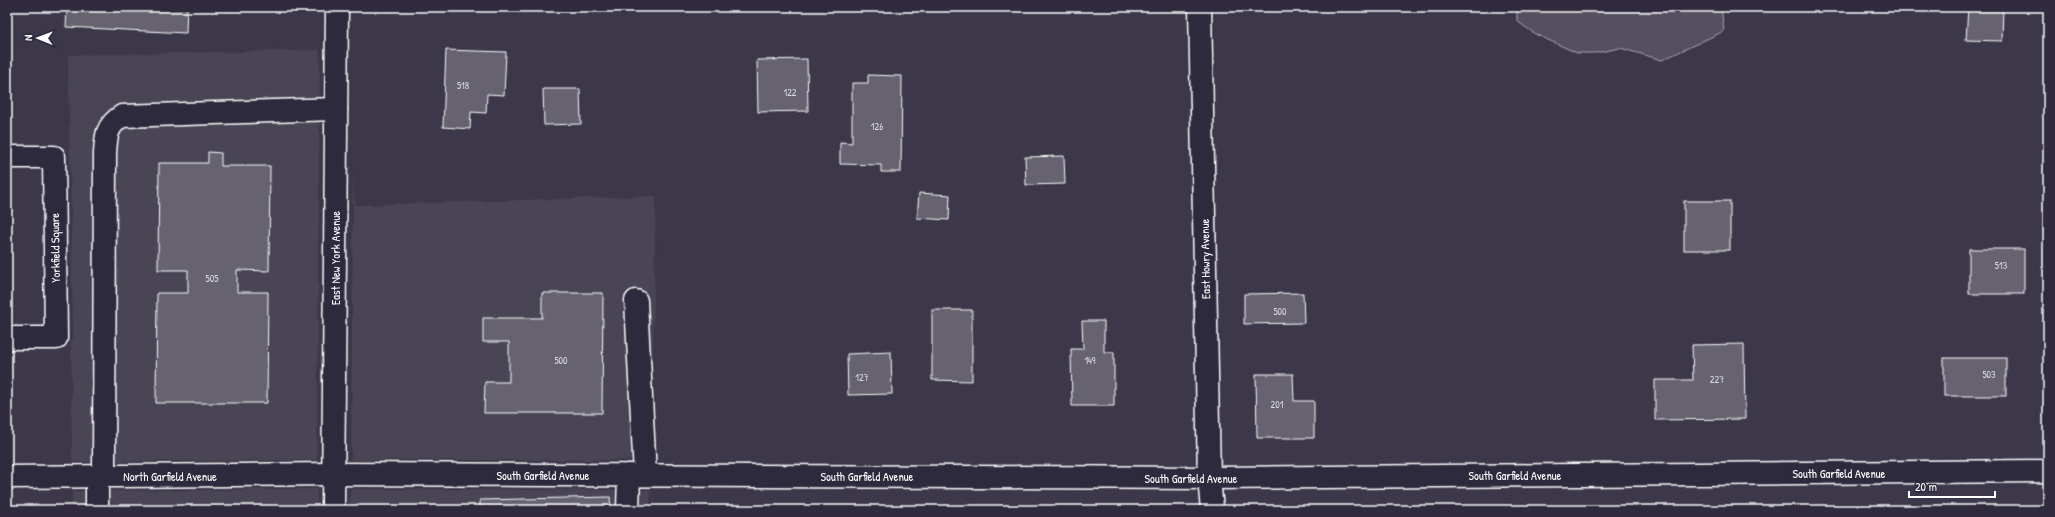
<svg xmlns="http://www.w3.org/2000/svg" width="2055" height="517" font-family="'Patrick Hand',sans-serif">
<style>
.built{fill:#494455}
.green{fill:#555060;stroke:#aaa8b0}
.building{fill:#666270;stroke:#fff}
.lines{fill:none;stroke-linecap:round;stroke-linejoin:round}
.minor-casing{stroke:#fff;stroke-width:25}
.major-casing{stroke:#fff;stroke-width:25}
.minor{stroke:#2f2a3d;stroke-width:22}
.major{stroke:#2f2a3d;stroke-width:22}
.labels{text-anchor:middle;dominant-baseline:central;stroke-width:4;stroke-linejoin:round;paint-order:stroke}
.number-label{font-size:10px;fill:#d9d8db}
.street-label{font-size:12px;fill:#fff;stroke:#2f2a3d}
</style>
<rect width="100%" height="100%" fill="#3c3749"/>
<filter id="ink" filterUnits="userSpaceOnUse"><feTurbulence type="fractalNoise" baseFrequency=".025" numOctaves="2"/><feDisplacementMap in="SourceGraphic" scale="8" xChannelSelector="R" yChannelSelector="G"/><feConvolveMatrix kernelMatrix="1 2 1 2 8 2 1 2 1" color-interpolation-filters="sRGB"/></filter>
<g filter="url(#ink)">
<g class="built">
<path d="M320 50 317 460 72 462 71 340 73 338 68 55Z"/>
<path d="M353 172 355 205 656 196 651 460H351Z"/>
<path d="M317 489V510H7L72 506V491Z"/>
<path d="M350 489 650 490V510H350Z"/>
</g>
<path class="green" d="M1517 7H1721L1724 31 1662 60 1620 48 1595 53H1577L1535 34 1517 21Z"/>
<g class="building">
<path d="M67 7H187L186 33 66 27Z"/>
<path d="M1968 7H2003L2002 41 1966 40Z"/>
<path d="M446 50 506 52 504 95 487 94 486 113 471 112 470 129 443 127Z"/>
<path d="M807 59 808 111 758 112 757 60Z"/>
<path d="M868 75 902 76 901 172H881V165L840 164V142L852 143V83H868Z"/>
<path d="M543 89H580L581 124 544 125Z"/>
<path d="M208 152 221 153V166H270L269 271 237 270V292H268L267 403H156L157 293H188V270H158L159 163H208Z"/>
<path d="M1064 156 1065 184 1026 185 1025 157Z"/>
<path d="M919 193 950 195 949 220 917 218Z"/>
<rect x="1684" y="201" width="46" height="49"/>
<rect x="1969" y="249" width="55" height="45"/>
<path d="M542 293H603L602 413H484L485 382H509V342H483V318H542Z"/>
<path d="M1303 293 1304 323 1244 324V294Z"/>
<path d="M932 310H972V381L932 380Z"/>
<path d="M1082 321H1104V352H1114V406H1072L1071 349H1083Z"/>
<path d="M1744 344 1745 419 1655 420V380H1693L1692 345Z"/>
<path d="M891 352 892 394 848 395 847 354Z"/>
<rect x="1944" y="358" width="62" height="38"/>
<path d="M1256 374H1293L1294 401H1314V438H1257Z"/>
<path d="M610 497 611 510H454L480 509V500Z"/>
</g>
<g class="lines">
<g class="minor-casing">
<g id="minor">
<path d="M1200 7 1209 478 1212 510"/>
<path d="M7 157H54L56 338H7"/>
<path d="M636 301 645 475"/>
<path d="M104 476 105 154C106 137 106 126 122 116L336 109"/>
<path d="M7 477 334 474 1209 478 2048 471"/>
<path d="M97 510V477"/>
<path d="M628 510 629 475"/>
</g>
</g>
<g class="major-casing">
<path id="major" d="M333 510 337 7"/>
</g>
<use href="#minor" class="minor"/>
<use href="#major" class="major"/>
</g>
</g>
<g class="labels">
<g class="number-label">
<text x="463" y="85">518</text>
<text x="790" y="92">122</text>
<text x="877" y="126">126</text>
<text x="2001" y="265">513</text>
<text x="212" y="278">505</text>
<text x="1280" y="311">500</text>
<text x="561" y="360">500</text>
<text x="1090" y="360">149</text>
<text x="1989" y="374">503</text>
<text x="862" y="377">127</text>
<text x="1717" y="379">227</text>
<text x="1277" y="404">201</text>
</g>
<g class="street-label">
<text transform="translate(55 248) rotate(-91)">Yorkfield Square</text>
<text transform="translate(335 258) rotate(-90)">East New York Avenue</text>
<text transform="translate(1205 259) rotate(-91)">East Howry Avenue</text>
<text x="1839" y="473">South Garfield Avenue</text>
<text x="543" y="475">South Garfield Avenue</text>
<text x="1515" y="475">South Garfield Avenue</text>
<text x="170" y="476">North Garfield Avenue</text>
<text x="867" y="476">South Garfield Avenue</text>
<text x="1191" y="478">South Garfield Avenue</text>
</g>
</g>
<rect width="2055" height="517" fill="none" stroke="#2f2a3d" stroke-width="24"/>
<rect x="12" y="12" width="2031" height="493" fill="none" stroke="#fff" stroke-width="1.5" filter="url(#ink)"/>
<g transform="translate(38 38) rotate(271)" stroke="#2f2a3d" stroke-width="3" paint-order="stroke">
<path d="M0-3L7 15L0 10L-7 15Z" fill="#ffffff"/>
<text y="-6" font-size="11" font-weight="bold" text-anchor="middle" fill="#ffffff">N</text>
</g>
<path d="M1909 491v6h86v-6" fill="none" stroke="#ffffff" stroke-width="2"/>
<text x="1915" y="491" font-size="12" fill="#ffffff" stroke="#2f2a3d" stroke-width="3" paint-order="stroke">20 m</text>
</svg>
